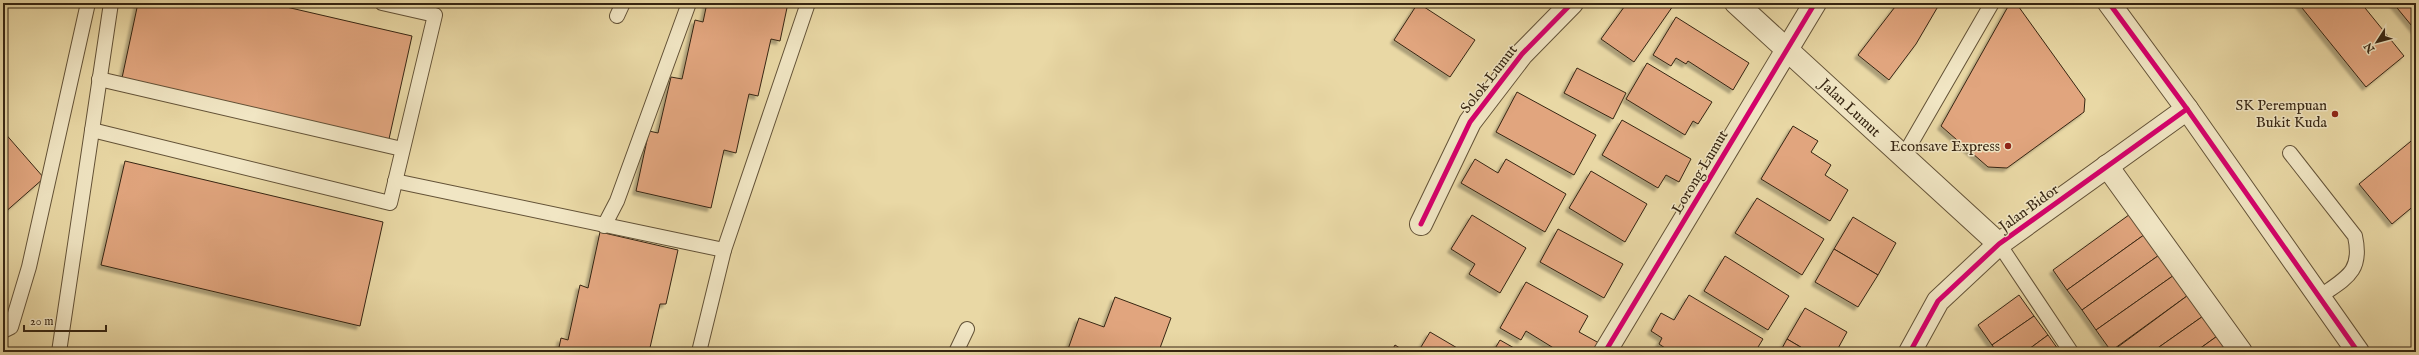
<svg xmlns="http://www.w3.org/2000/svg" width="2419" height="355" font-family="'IM FELL English',serif">
<style>
.building{fill:#e1a57e;stroke:#362512;filter:url(#shadow)}
.lines{fill:none;stroke-linecap:round;stroke-linejoin:round}
.service-casing{stroke:#635237;stroke-width:16}
.minor-casing{stroke:#635237;stroke-width:24}
.tertiary-casing{stroke:#635237;stroke-width:24}
.service{stroke:#f1e6c4;stroke-width:14}
.minor{stroke:#f1e6c4;stroke-width:22}
.tertiary{stroke:#f1e6c4;stroke-width:22}
.cycleway-casing{stroke:#f1e6c4;stroke-width:8}
.cycleway{stroke:#d6006c;stroke-width:5}
.poi-dot{fill:#8f2418;stroke:#f1e6c4;stroke-width:1.5}
.labels{text-anchor:middle;dominant-baseline:central;stroke-width:3;stroke-linejoin:round;paint-order:stroke}
.street-label{font-size:15px;fill:#362512;stroke:#f1e6c4}
.poi-label{font-size:15px;fill:#362512;stroke:#f1e6c4;text-anchor:end}
</style>
<defs>
<filter id="shadow"><feDropShadow dx="-3.5" dy="3.5" stdDeviation="1" flood-color="#0004"/></filter>
</defs>
<rect width="100%" height="100%" fill="#e9d8a5"/>
<filter id="stains"><feTurbulence type="fractalNoise" baseFrequency=".005" numOctaves="4"/><feColorMatrix values="0 0 0 0 .2 0 0 0 0 .09 0 0 0 0 .02 0 0 0 .5 -.17"/></filter>
<radialGradient id="worn" r=".72"><stop offset=".6" stop-color="#630" stop-opacity="0"/><stop offset="1" stop-color="#630" stop-opacity=".3"/></radialGradient>
<g class="building">
<path d="M138 3H269L412 36 389 139 122 78Z"/>
<path d="M707 3H788L780 41 771 39 758 96 749 94 736 153 724 150 711 208 636 191 649 131 658 133 671 77 682 79 695 20 703 22Z"/>
<path d="M1418 3 1475 40 1450 77 1394 40Z"/>
<path d="M1627 3H1675L1634 62 1601 39Z"/>
<path d="M1898 3H1940L1916 44 1889 80 1858 55Z"/>
<path d="M2010 3H2016L2085 99 2084 112 2007 168 1988 167 1941 126Z"/>
<path d="M2298 3H2361L2404 56 2366 87Z"/>
<path d="M2393 3H2416V31Z"/>
<path d="M1676 17 1749 63 1733 90 1688 61 1686 64 1676 58 1671 66 1653 55Z"/>
<path d="M1647 63 1712 102 1698 124 1693 121 1685 135 1626 99Z"/>
<path d="M1577 68 1626 93 1613 119 1564 93Z"/>
<path d="M1517 92 1596 135 1574 175 1496 132Z"/>
<path d="M1622 120 1691 159 1679 182 1666 175 1658 188 1602 155Z"/>
<path d="M1793 126 1818 141 1811 152 1831 165 1825 175 1848 190 1830 221 1761 179Z"/>
<path d="M3 131 44 178 3 214Z"/>
<path d="M2416 137V204L2392 224 2359 184Z"/>
<path d="M1475 159 1498 173 1506 159 1566 194 1545 232 1461 183Z"/>
<path d="M125 161 383 222 360 326 101 265Z"/>
<path d="M1591 171 1647 204 1625 242 1569 208Z"/>
<path d="M1757 198 1824 239 1802 275 1735 233Z"/>
<path d="M2133 212 2148 232 2067 290 2053 270Z"/>
<path d="M1472 215 1526 248 1500 293 1469 274 1475 264 1451 249Z"/>
<path d="M1853 217 1896 243 1878 275 1834 249Z"/>
<path d="M1558 229 1623 264 1604 298 1540 262Z"/>
<path d="M600 232 678 250 666 304H660L649 352H558L561 338 568 340 580 285 588 288Z"/>
<path d="M2148 232 2162 253 2082 310 2067 290Z"/>
<path d="M1834 249 1878 275 1858 307 1815 282Z"/>
<path d="M2162 253 2177 273 2096 330 2082 310Z"/>
<path d="M1725 256 1789 296 1768 330 1704 291Z"/>
<path d="M2177 273 2191 293 2111 351 2096 330Z"/>
<path d="M1526 282 1588 316 1579 332 1599 343 1593 352H1560L1526 331 1521 340 1500 328Z"/>
<path d="M2191 293 2206 314 2152 352H2111Z"/>
<path d="M1689 295 1763 339 1755 352H1671L1659 344 1662 338 1651 331 1661 313 1674 320Z"/>
<path d="M2019 295 2034 316 1992 345 1978 325Z"/>
<path d="M1115 297 1171 318 1160 348H1163L1162 352H1067L1079 318 1104 327Z"/>
<path d="M1805 308 1847 332 1836 352H1809L1787 339Z"/>
<path d="M2206 314 2220 334 2195 352H2152Z"/>
<path d="M2034 316 2048 335 2025 352H1997L1992 345Z"/>
<path d="M1430 332 1464 352H1418Z"/>
<path d="M2220 334 2233 352H2195Z"/>
<path d="M2048 335 2060 352H2025Z"/>
<path d="M1787 339 1809 352H1780Z"/>
<path d="M1500 340 1521 352H1493Z"/>
<path d="M1395 345 1406 352H1391Z"/>
</g>
<g class="lines">
<g class="service-casing">
<g id="service">
<path d="M617 16 623 3"/>
<path d="M99 79 402 149"/>
<path d="M92 130 390 203 435 15 382 3"/>
<path d="M2290 153 2355 236C2363 272 2346 278 2319 297"/>
<path d="M1903 157 1992 3"/>
<path d="M395 181 724 250"/>
<path d="M604 226 617 201 689 3"/>
<path d="M1999 244 2071 352"/>
<path d="M3 331 11 327 29 267 88 3"/>
<path d="M59 352 111 3"/>
<path d="M699 352 724 250 808 3"/>
<path d="M956 352 967 329"/>
</g>
</g>
<g class="minor-casing">
<g id="minor">
<path d="M1736 3 1999 244"/>
<path d="M2107 166 2241 352"/>
<path d="M1421 224 1470 122 1522 54 1572 3"/>
<path d="M1605 352 1815 3"/>
<path d="M1910 352 1938 301 1999 244 2187 109"/>
</g>
</g>
<g class="tertiary-casing">
<path id="tertiary" d="M2109 3 2187 109 2358 352"/>
</g>
<use href="#service" class="service"/>
<use href="#minor" class="minor"/>
<use href="#tertiary" class="tertiary"/>
<g class="cycleway-casing">
<g id="cycleway">
<path d="M2109 3 2187 109 2358 352"/>
<path d="M1421 224 1470 122 1522 54 1572 3"/>
<path d="M1605 352 1815 3"/>
<path d="M1910 352 1938 301 1999 244 2187 109"/>
</g>
</g>
<use href="#cycleway" class="cycleway"/>
</g>
<g class="poi-dot">
<circle cx="2335" cy="114" r="4"/>
<circle cx="2008" cy="146" r="4"/>
</g>
<g class="labels">
<g class="street-label">
<text transform="translate(1489 79) rotate(-52)">Solok Lumut</text>
<text transform="translate(1850 108) rotate(43)">Jalan Lumut</text>
<text transform="translate(1700 172) rotate(-59)">Lorong Lumut</text>
<text transform="translate(2029 208) rotate(-36)">Jalan Bidor</text>
</g>
<g class="poi-label">
<text x="2327" y="105">SK Perempuan<tspan x="2327" dy="17">Bukit Kuda</tspan></text>
<text x="2000" y="146">Econsave Express</text>
</g>
</g>
<rect width="2419" height="355" fill="none" stroke="#e9d8a5" stroke-width="16"/>
<rect x="4" y="4" width="2411" height="347" fill="none" stroke="#362512" stroke-width="2"/>
<rect x="8" y="8" width="2403" height="339" fill="none" stroke="#362512"/>
<g transform="translate(2377 42) rotate(234)" stroke="#f1e6c4" stroke-width="3" paint-order="stroke">
<path d="M0-3L7 15L0 10L-7 15Z" fill="#362512"/>
<text y="-6" font-size="11" font-weight="bold" text-anchor="middle" fill="#362512">N</text>
</g>
<path d="M24 325v6h82v-6" fill="none" stroke="#362512" stroke-width="2"/>
<text x="30" y="325" font-size="12" fill="#362512" stroke="#f1e6c4" stroke-width="3" paint-order="stroke">20 m</text>
<rect width="100%" height="100%" filter="url(#stains)"/>
<rect width="100%" height="100%" fill="url(#worn)"/>
</svg>
